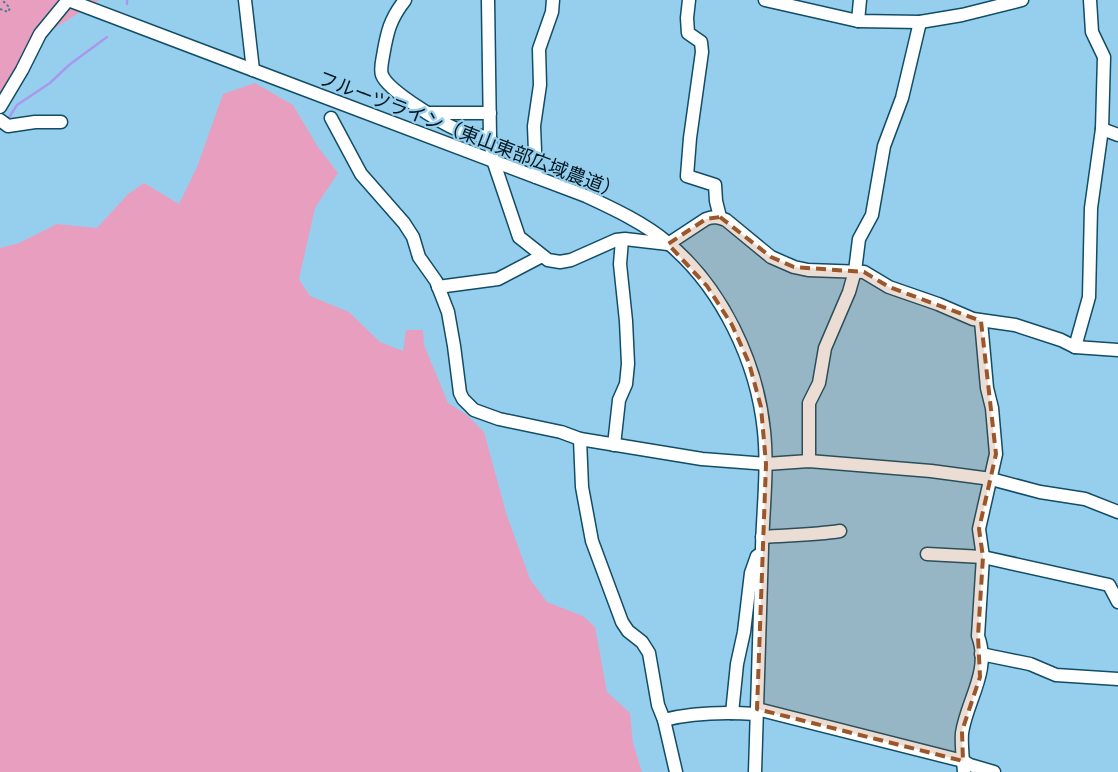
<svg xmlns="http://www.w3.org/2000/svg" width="1118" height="772" font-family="'Titillium Web','Noto Sans JP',sans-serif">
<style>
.green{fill:#e89fbf}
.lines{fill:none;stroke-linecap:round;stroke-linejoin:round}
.stream{stroke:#a899ec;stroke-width:2.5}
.minor-casing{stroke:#114d66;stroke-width:15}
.path{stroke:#517a8f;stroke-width:2;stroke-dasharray:2.5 2.5;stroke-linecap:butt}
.minor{stroke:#fff;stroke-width:12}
.marked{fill:#9b5629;fill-opacity:0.2;stroke:#9b5629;stroke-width:4;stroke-dasharray:10 6;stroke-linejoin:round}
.labels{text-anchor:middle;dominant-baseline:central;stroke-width:4.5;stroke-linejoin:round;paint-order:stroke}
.street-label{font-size:19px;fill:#021822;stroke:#96cfed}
</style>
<rect width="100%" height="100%" fill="#96cfed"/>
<g class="green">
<path d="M0 0H99L52 30 0 100Z"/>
<path d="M255 83 293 105 318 147 338 173 315 208 299 279 310 296 349 312 380 342 403 351 406 330H423L424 345 448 403 467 415 484 432 507 516 530 579 547 602 583 616 595 627 607 692 630 713 633 743 642 772H0V248L19 243 57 224 97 228 128 194 144 183 179 204 197 167 223 94Z"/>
</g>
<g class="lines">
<g class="stream">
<path d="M127 0V4"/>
<path d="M8 119 17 105 50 83 69 65 107 37"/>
</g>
<g class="minor-casing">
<g id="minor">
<path d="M68 0 586 196C614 209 644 223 668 243 722 288 757 362 764 431 768 470 763 509 762 548 760 623 757 697 755 772"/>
<path d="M245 0 253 70"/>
<path d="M405 0C390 19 387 32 383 56 382 62 380 70 382 75 388 91 447 127 464 132 472 135 481 136 490 137"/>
<path d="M488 0 490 137 493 160 519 237 548 260 560 262 571 260 616 240 625 239 668 244 706 219C714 216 719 217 726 220L771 257 794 267 808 270 864 272 889 287 938 304 973 319 1015 325 1061 340 1075 347 1118 350"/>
<path d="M689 0 687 18 688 33 701 42 702 52 690 138 687 176 715 185 716 201 720 217"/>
<path d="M765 0 858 21 920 22 962 15 1022 0"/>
<path d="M858 21 860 0"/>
<path d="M0 107 22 70 40 34 68 0"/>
<path d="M428 113H490"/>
<path d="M331 118 361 174 404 223 413 237 419 257 436 281 448 312 454 346 460 393 463 399 474 410 499 419 561 432 580 439"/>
<path d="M0 120 8 126 35 122H61"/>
<path d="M1102 129 1118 135"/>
<path d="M536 177 534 126 540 85 539 49 552 12 553 0"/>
<path d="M438 287 498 279 542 256"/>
<path d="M1075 347 1089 297 1091 208 1102 129 1104 57 1092 32 1090 0"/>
<path d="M614 445 619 400 626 384 628 364 626 321 620 264 622 240"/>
<path d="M809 461V403L819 383 825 348 849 292 855 271 859 239 872 215 884 146 902 98 920 22"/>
<path d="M762 537C788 535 814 535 840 531"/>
<path d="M927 554 983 557 1109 585 1118 602"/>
<path d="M981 654 1030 664 1056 675 1118 679"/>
<path d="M757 709 963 761 970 765 994 772"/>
<path d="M732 713 737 664 744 632 751 573 757 556 759 555"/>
<path d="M756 714C725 712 695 712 664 720L658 705 649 653 642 642 628 631 622 622 592 541 582 487 580 439 702 459 766 464 809 461 931 471 991 479 1040 492 1085 499 1118 512"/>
<path d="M664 720 676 772"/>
<path d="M964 772C963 759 961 746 962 733 967 700 991 671 978 636L983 557 979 529 996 454 992 408 987 388 981 321"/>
</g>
</g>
<path class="path" d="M0 9 8 12 10 8 2 0"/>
<use href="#minor" class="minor"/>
</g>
<path class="marked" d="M720 217 771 257 794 267 864 272 889 287 981 321 996 454 979 529 983 557 978 636 980 677 962 731 963 761 757 709 766 464 761 407 749 363 732 325 707 286 668 244 706 219Z"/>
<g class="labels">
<g class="street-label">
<text transform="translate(470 134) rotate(21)">フルーツライン（東山東部広域農道）</text>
</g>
</g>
</svg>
